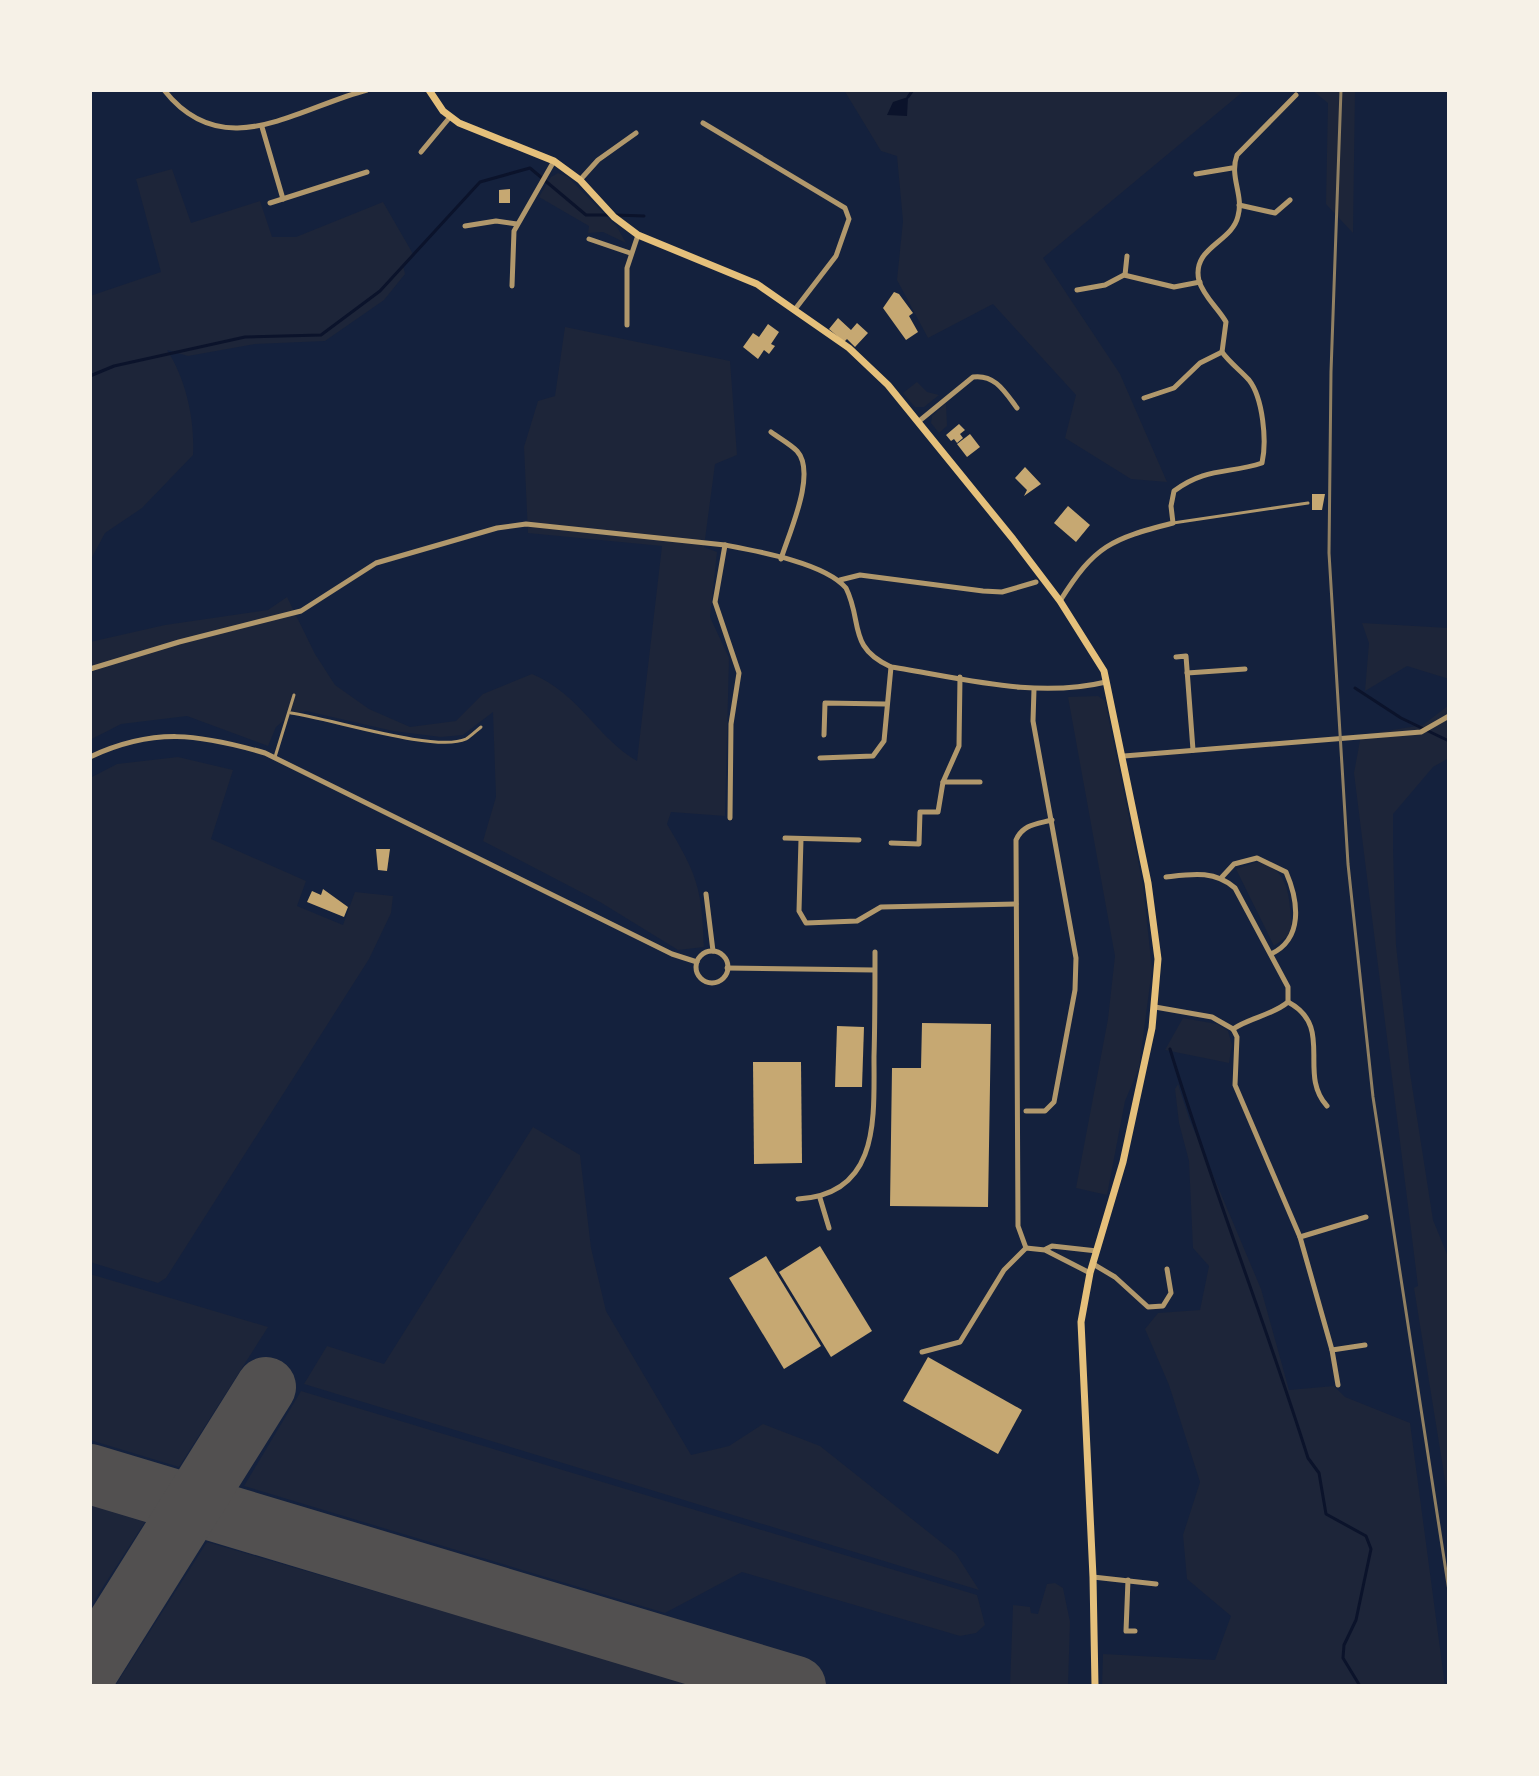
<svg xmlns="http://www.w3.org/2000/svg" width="1539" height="1776" font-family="Arial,sans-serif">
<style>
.green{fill:#1d2539}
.water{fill:#0b132b}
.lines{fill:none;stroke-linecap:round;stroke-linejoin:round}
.stream{stroke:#0b132b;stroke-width:3}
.runway{stroke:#525050;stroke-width:60}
.building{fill:#c6a872}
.service{stroke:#b1986c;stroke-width:3}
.minor{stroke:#b1986c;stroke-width:5}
.secondary{stroke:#e5c07b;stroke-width:7}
.rail{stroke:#918062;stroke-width:3}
</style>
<rect width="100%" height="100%" fill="#14213d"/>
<g class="green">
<path d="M844 90H1245L1043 258 1120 374 1167 482 1131 479 1065 438 1076 395 993 304 928 338 897 280 903 221 897 156 881 151Z"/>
<path d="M1312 90H1355L1353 233 1326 204 1328 103Z"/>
<path d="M172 169 191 223 260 201 272 237H296L383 202 413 254 403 265 405 274 384 300 325 341 255 344 188 356 167 350C186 379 195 420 193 455L142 508 105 533 90 561V376L138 359 90 374V296L161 272 136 179Z"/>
<path d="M558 173 568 177 617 227 626 243 603 232 588 233 589 226 539 197 551 177Z"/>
<path d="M565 327 730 361 737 455 715 464 704 547 717 552 710 617 729 658 725 816 671 812 667 824C697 875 702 887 704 947L678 950 600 902 483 841 496 797 493 712 463 735 441 737 393 731 306 711 289 716 276 727 268 746 187 716 121 724 90 740V642L165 625 268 610 287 597 315 654 335 685 369 709 410 727 456 721 483 694 532 674C580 694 596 737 637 761L662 546 528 533 524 447 538 401 555 396Z"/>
<path d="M917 382 927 392 939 395 924 407H915L903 393Z"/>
<path d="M946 403 947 426 939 433 931 423 932 416Z"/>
<path d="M1362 623 1449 628V679L1407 666 1365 691 1369 643Z"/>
<path d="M1098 696 1105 701 1143 885 1152 969 1139 1068 1125 1101 1107 1195 1076 1188 1108 1019 1115 956 1068 697Z"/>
<path d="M1449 705V758L1433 767 1393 814V849L1396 945 1410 1073 1433 1220 1449 1259V1505L1414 1288 1418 1286 1354 773 1361 735 1423 725Z"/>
<path d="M178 757 233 770 211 839 306 881 297 906 343 925 355 892 393 896 391 913 369 959 166 1278 158 1283 90 1262V778L117 764Z"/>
<path d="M1257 862C1293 869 1289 904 1292 933L1274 946 1236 869Z"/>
<path d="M1183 1018 1217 1024 1228 1031 1232 1045 1229 1063 1165 1050Z"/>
<path d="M1178 1084 1189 1118 1261 1289 1289 1390 1334 1386 1345 1397 1410 1423 1445 1686H1102L1103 1654 1215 1660 1231 1616 1187 1579 1183 1535 1200 1482 1169 1385 1145 1329 1158 1313 1200 1310 1209 1266 1193 1248 1189 1161 1179 1123 1175 1089Z"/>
<path d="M533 1127 580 1155 591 1248 606 1311 691 1455 729 1446 763 1424 820 1446 956 1554 979 1590 304 1384 327 1346 384 1364Z"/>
<path d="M90 1274 268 1327 179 1467 90 1440Z"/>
<path d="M301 1391 977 1595 985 1625 976 1633 960 1636 742 1572 665 1613 244 1486Z"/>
<path d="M90 1505 145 1522 90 1607Z"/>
<path d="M207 1542 698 1686H115Z"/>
<path d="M1055 1583 1063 1588 1070 1622 1068 1686H1010L1013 1605 1030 1607 1031 1613 1038 1614 1047 1584Z"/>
</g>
<path class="water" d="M908 97 907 116 887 115 893 102Z"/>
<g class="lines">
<g class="stream">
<path d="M908 97 913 90"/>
<path d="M615 215 644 216"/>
<path d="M90 376 114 366 245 337 321 335 380 291 480 182 530 168 586 215H608"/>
<path d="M1355 688 1401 718 1449 741"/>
<path d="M1170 1049C1212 1187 1265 1321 1308 1458L1319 1473 1326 1514 1366 1536 1371 1549 1356 1620 1344 1645 1343 1658 1360 1686"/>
</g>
<g class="runway">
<path d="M90 1474 796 1686"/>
<path d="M90 1668 266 1387"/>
</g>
</g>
<g class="building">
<path d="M510 189V203H499V190Z"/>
<path d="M894 292 899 294 913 313 909 316 918 332 906 340 883 308Z"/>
<path d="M838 318 851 330 857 323 868 333 855 347 847 339 844 342 829 329Z"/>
<path d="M768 324 779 332 771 344 775 346 769 354 764 350 758 359 743 347 753 333 759 337Z"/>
<path d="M959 424 965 430 960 434 963 438 957 443 954 439 951 441 946 435Z"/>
<path d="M970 434 980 447 967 457 957 444Z"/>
<path d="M1025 467 1041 484 1024 496 1027 490 1015 478Z"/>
<path d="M1312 494H1325L1322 510H1312Z"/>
<path d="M1068 506 1090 525 1076 542 1054 523Z"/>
<path d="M376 849H390L387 871 378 870Z"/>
<path d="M323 889 348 907 344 917 307 902 312 891 321 895Z"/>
<path d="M922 1023 991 1024 988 1207 890 1206 892 1068H921Z"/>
<path d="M837 1026 864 1027 862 1087H835Z"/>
<path d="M753 1062H801L802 1163 754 1164Z"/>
<path d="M820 1246 872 1331 831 1357 779 1272Z"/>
<path d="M766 1256 821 1346 784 1369 729 1278Z"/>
<path d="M928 1357 1022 1410 998 1454 903 1401Z"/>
</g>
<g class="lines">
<g class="service">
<path d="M1173 523 1308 503"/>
<path d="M291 713C329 718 435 753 466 739 471 736 476 731 481 727"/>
<path d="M275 757 294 695"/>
</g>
<g class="minor">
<path d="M164 90C223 165 295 109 367 90"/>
<path d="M703 123 845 208 849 219 836 256 796 308"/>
<path d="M262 127 283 199"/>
<path d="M421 152 450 117"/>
<path d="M1196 174 1232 168"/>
<path d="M580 180 598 160 636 133"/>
<path d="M270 203 367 172"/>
<path d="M1239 205 1275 213 1290 200"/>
<path d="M465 226 496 221 517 224"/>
<path d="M589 239 630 253"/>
<path d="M1125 275 1127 256"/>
<path d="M512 286 514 231 554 161"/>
<path d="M1077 290 1105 285 1124 275 1174 287 1200 282"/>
<path d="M627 325V268L638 235"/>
<path d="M1144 398 1174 388 1200 363 1222 352"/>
<path d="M918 422 973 377C995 374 1005 392 1017 408"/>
<path d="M771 432C779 438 790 444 797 451 817 473 789 533 781 559"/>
<path d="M725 545 715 602 739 673 731 724 730 818"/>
<path d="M840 580 860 575 983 591 1002 592 1036 582"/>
<path d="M1060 601C1095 545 1111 539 1173 523L1171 506 1174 491C1206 467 1229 474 1262 463 1267 441 1263 398 1249 380 1240 370 1230 363 1222 352L1226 322C1218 308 1204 297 1199 281 1191 247 1232 243 1238 216 1244 195 1229 177 1237 155L1296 95"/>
<path d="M1176 657 1186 656 1193 750"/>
<path d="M90 669 179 642 301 611 376 563 497 528 526 524 725 545C757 551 825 563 846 588 863 622 847 647 891 667 962 678 1035 699 1106 682"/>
<path d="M1187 673 1245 669"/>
<path d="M824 735 825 703 885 704"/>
<path d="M1124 756 1421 732 1449 716"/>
<path d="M90 757C154 727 199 734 265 753L672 954 697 962"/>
<path d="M820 758 873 756 884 741 891 667"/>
<path d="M943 782H980"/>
<path d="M785 838 859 840"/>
<path d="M801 839 799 911 806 923 857 921 881 907 1016 904"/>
<path d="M891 843 919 844 920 812H938L943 782 959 746 960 677"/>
<path d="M1166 877C1192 874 1214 870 1235 888L1288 987V1002C1273 1015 1251 1017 1233 1029"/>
<path d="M1222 877 1234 864 1257 858 1286 872C1299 902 1303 939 1271 954"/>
<path d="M706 894 713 951"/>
<circle cx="712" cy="967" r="16"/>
<path d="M727 968 874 970"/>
<path d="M1288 1002C1335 1027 1297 1073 1327 1106"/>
<path d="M1155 1007 1212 1017 1233 1029"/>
<path d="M1233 1029 1237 1037 1235 1085 1300 1237 1332 1350 1338 1385"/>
<path d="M1026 1111H1045L1054 1102 1075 990 1076 958 1033 721 1034 689"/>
<path d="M820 1198 829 1228"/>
<path d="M798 1199C880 1195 874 1118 874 1057 875 1022 875 987 875 952"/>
<path d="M1300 1237 1366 1217"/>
<path d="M1026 1248 1018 1226 1016 840C1023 824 1037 824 1052 820"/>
<path d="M1046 1249 1052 1246 1097 1251"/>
<path d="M1093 1264 1115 1277 1148 1307 1163 1306 1171 1293 1167 1269"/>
<path d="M1332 1350 1365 1345"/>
<path d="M922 1352 960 1342 1004 1270 1026 1248 1045 1250 1090 1273"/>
<path d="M1093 1577 1156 1584"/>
<path d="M1128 1580 1126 1631H1135"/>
</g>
<path class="secondary" d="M429 90 443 111 459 123 554 161 580 180 614 217 638 235 757 284 849 348 888 385 1013 539 1060 601 1104 671 1148 883 1158 959 1152 1028 1123 1162 1090 1273 1081 1322 1093 1577 1095 1686"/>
<path class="rail" d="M1341 90 1331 372 1329 553 1348 864 1373 1097 1449 1591"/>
</g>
<rect width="1539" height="1776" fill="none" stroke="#f6f1e7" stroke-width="184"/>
</svg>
